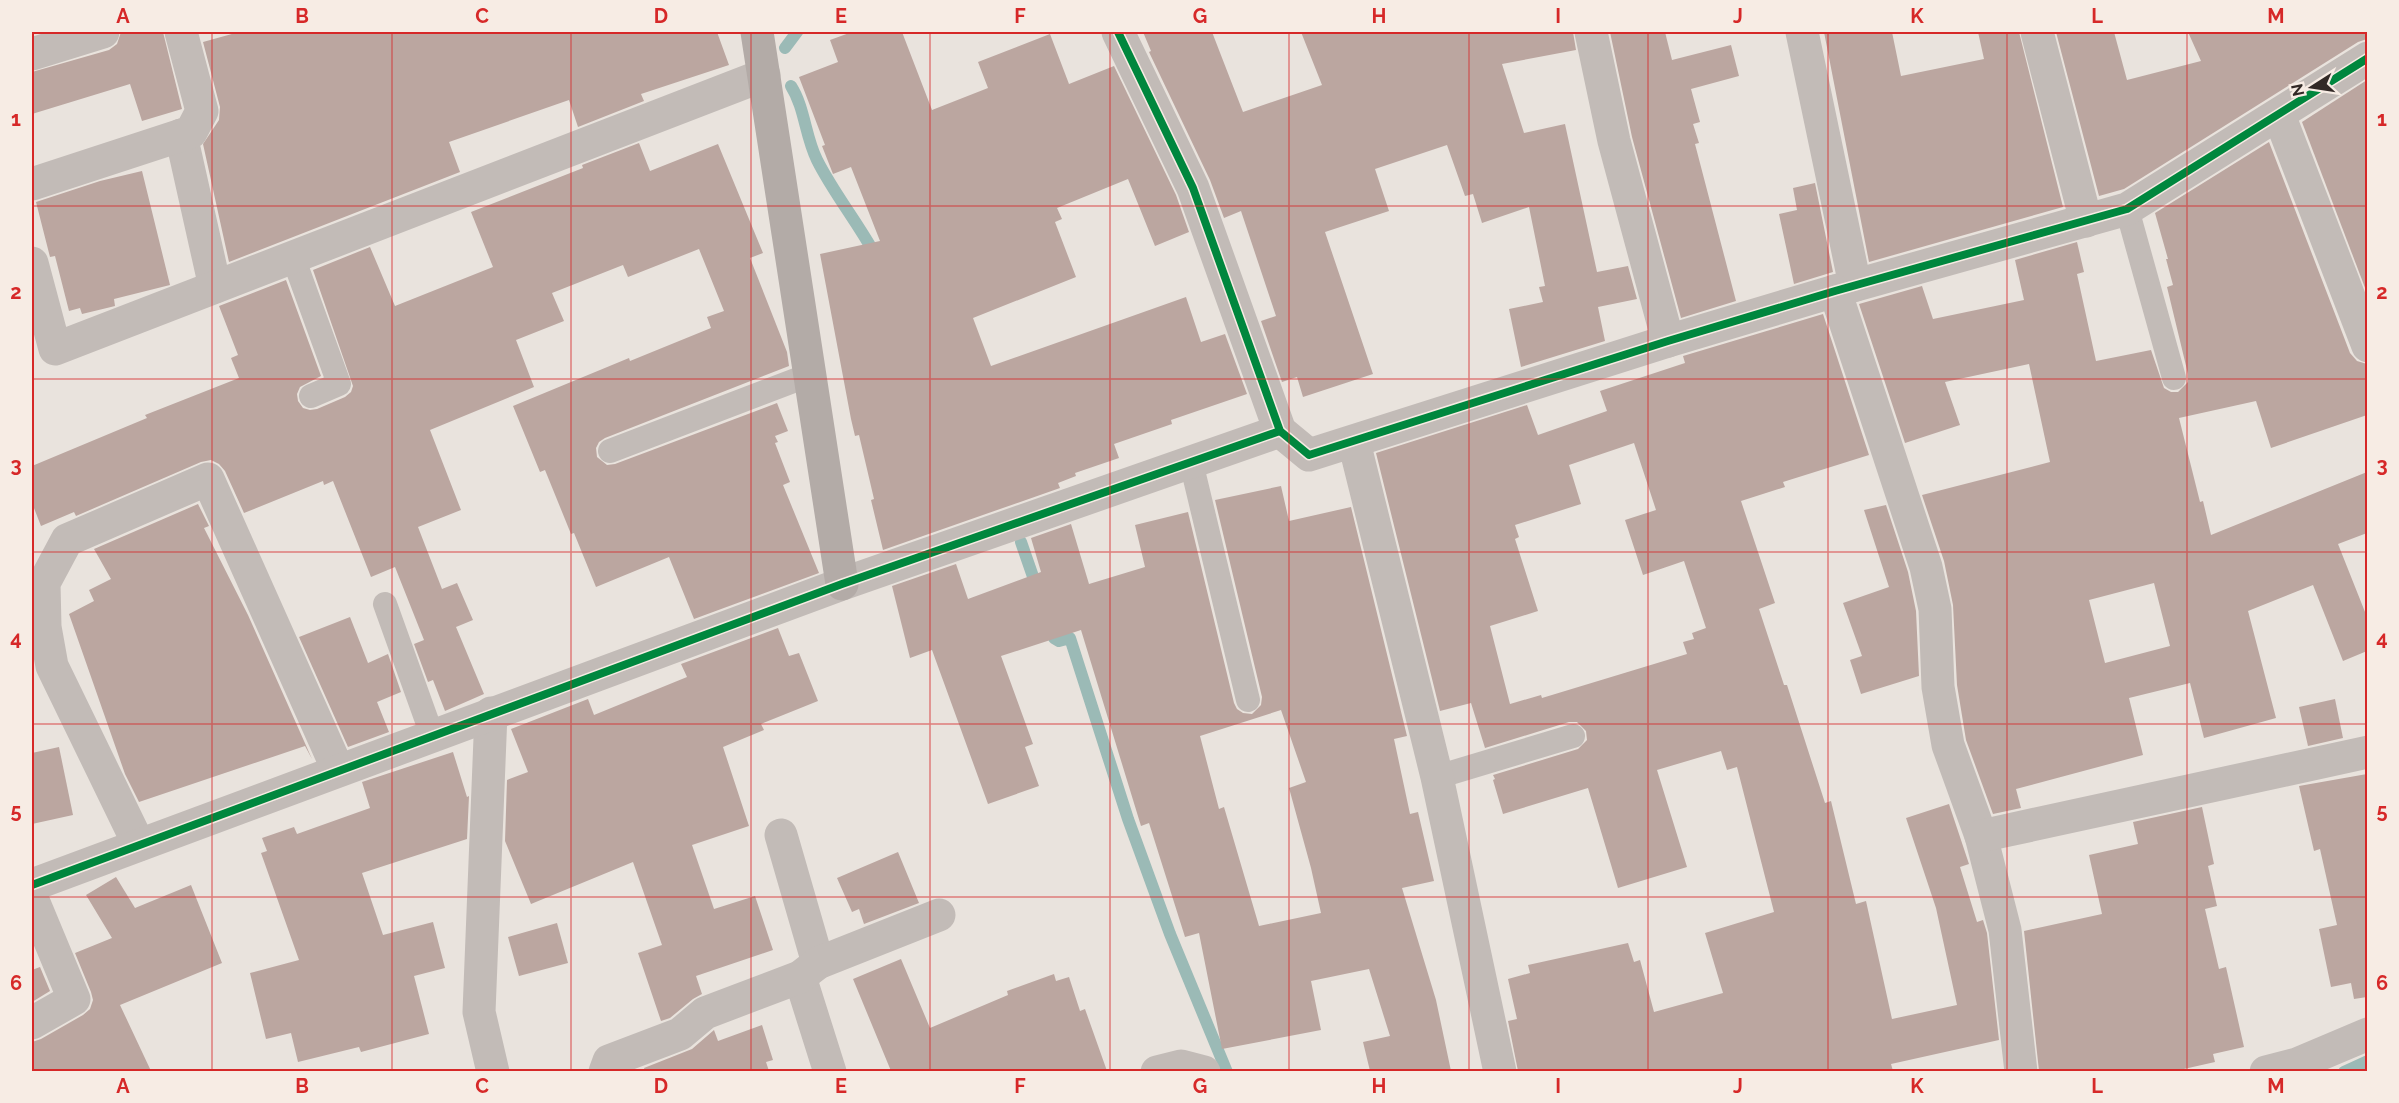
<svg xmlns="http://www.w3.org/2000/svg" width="2399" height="1103" font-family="Raleway,sans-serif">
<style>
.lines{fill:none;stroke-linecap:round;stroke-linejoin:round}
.stream{stroke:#9bbab6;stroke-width:12}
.building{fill:#bba6a0;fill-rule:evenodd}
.lane{stroke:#c2bbb7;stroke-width:24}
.street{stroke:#c2bbb7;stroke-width:33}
.secondary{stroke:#b3aba7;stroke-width:33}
.cycleway-casing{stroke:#f7ece4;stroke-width:11}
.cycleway{stroke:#00873e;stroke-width:8}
.grid{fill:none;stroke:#d62828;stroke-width:1.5;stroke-opacity:0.55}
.neatline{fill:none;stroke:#d62828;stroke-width:2}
.grid-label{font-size:20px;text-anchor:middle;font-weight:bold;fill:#d62828}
</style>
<rect width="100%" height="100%" fill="#e9e3dd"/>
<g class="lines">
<g class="stream">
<path d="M785 48 797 32"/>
<path d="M791 86C805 108 805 136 817 160 834 194 859 224 877 258"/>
<path d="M1021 542 1038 591"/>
<path d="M1049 624 1054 638 1059 641 1070 638 1128 819 1170 934 1227 1072"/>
<path d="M2344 1072 2368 1061"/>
</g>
</g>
<g class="building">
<path d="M121 32H163L182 109 142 121 130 84 32 114V72L109 50 117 44Z"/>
<path d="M239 32H717L729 65 641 94 644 101 578 127 569 100 449 142 460 172 229 262 203 144 219 120 220 107 203 42Z"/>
<path d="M852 32H902L932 110 988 88 978 62 1050 34 1069 84 1114 66 1176 195 1189 232 1155 246 1128 179 1057 208 1062 219 1055 222 1076 277 973 318 991 366 1186 297 1201 342 1225 334 1247 394 1171 420 1172 424 1114 444 1119 458 1075 473 1076 476 1058 483 1060 488 883 550 871 500 874 499 859 435 855 436 851 419 820 254 880 241 851 167 833 174 822 146 825 145 799 77 838 62 830 40Z"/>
<path d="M1143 32H1212L1243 112 1322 85 1301 32H1573L1576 50 1502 64 1524 133 1565 124 1597 272 1628 266 1637 299 1598 307 1605 341 1521 367 1509 309 1543 302 1539 287 1545 286 1529 207 1482 223 1473 194 1465 196 1447 145 1375 169 1389 211 1325 232 1373 374 1303 397 1297 377 1282 382 1261 321 1276 316 1241 211 1224 218 1210 180 1149 52 1151 51Z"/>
<path d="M1610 32H1665L1672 60 1731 45 1739 76 1691 89 1700 122 1693 124 1699 143 1695 144 1736 301 1681 318 1632 137Z"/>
<path d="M1824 32H1892L1901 76 1984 59 1978 32H2019L2063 207 1869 262Z"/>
<path d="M2056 32H2114L2127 80 2201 61 2188 32H2367V39L2358 42 2124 189 2099 196Z"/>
<path d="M2367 80V293L2302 122Z"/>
<path d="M2269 142 2350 353 2357 361 2367 364V415L2271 448 2256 401 2179 418 2200 502 2203 501 2211 535 2367 472V533L2338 544 2367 617V651L2343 661 2313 585 2248 611 2276 718 2204 738 2190 683 2129 698 2143 755 2016 789 2021 808 1993 814 1966 740 1957 685 1953 605 1944 561 1922 495 2050 462 2029 364 1945 382 1960 425 1905 443 1859 304 1922 286 1933 319 2024 300 2015 260 2077 242 2084 272 2077 274 2096 361 2151 350 2164 388 2171 392H2178L2188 382V374L2167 287 2173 285 2166 259H2168L2155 213ZM2154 583 2170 646 2105 663 2089 600Z"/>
<path d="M639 143 650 171 718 144 763 253 750 258 787 352 789 366 605 438 599 442 596 448 597 457 607 465 615 464 777 403 788 431 775 436 778 442 775 443 790 482 783 485 819 573 694 619 669 557 596 587 574 533 571 534 545 470 540 472 513 406 629 358 630 361 711 328 707 317 724 311 699 249 628 277 623 265 552 293 564 321 516 340 534 387 430 430 461 510 418 527 442 589 457 583 473 620 456 627 484 694 445 711 433 680 428 682 414 644 424 640 395 567 371 577 333 481 324 485 323 481 244 513 225 471 219 464 211 460 201 462 76 516 74 512 41 526 32 503V466L147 418 145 415 239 378 231 358 238 355 219 306 286 280 321 376 300 387 297 394 298 401 303 408 310 410 317 409 345 397 351 392 353 386 313 270 370 247 395 306 493 267 471 212 583 168 582 165Z"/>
<path d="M142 171 170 285 114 299 115 306 111 307 82 314 80 308 69 311 55 256 50 257 36 202 100 181Z"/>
<path d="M1815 183 1833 272 1794 284 1779 214 1797 210 1793 188Z"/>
<path d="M1823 314 1869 455 1783 482 1785 487 1741 501 1775 603 1759 609 1784 685H1787L1825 803 1831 801 1856 904 1866 901 1892 1019 1957 1005 1936 908 1906 818 1949 804 1969 864 1960 867 1977 922 1983 920 1987 933 1999 1040 1891 1064 1893 1071H1518L1508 1021 1517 1019 1508 979 1530 973 1528 965 1628 943 1634 962 1640 960 1654 1012 1723 993 1705 933 1774 912 1737 767 1727 770 1721 751 1657 770 1687 867 1618 888 1588 788 1503 814 1493 780 1495 779 1493 775 1578 749 1587 740 1586 731 1577 722H1569L1485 748 1471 703 1440 711 1376 453 1527 405 1538 435 1607 411 1600 391 1685 363 1683 356ZM1634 443 1656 510 1625 520 1643 575 1684 561 1706 628 1692 633 1694 639 1683 642 1687 654 1542 698 1541 695 1510 704 1490 626 1538 611 1515 539 1519 537 1515 525 1581 504 1569 465Z"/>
<path d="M1281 486 1289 521 1351 507 1407 736 1394 739 1410 814 1418 812 1434 881 1402 888 1436 1000 1451 1071H1370L1363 1042 1390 1036 1369 969 1311 981 1321 1030 1222 1049 1199 933 1185 937 1149 823 1141 826 1081 630 1001 656 1033 744 1025 747 1039 786 988 804 932 650 910 658 892 586 956 564 968 599 1041 572 1031 538 1071 524 1089 584 1145 567 1135 525 1188 512 1234 703 1237 709 1243 713 1252 714 1261 705 1262 697 1215 500ZM1281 710 1306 782 1289 788 1311 868 1321 913 1259 926 1224 807 1219 809 1200 736Z"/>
<path d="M198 504 209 526 204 528 248 615 312 759 305 746 139 802 125 774 69 614 94 601 89 590 111 579 94 549Z"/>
<path d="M1886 505 1908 572 1916 611 1919 676 1861 694 1850 660 1862 656 1843 603 1889 587 1864 510Z"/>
<path d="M350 617 368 663 388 654 401 692 377 702 389 732 348 747 299 637Z"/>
<path d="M778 628 789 656 799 653 818 701 761 724 764 730 723 747 749 826 692 845 714 909 755 896 773 950 696 976 702 994 693 999 670 1018 661 1021 638 953 662 945 633 862 531 904 505 841 507 780 528 772 511 729 588 699 594 715 687 677 681 664Z"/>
<path d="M2335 699 2343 738 2308 746 2299 707Z"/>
<path d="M59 747 73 815 32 824V753Z"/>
<path d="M453 752 467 797 469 796 467 839 362 873 383 935 433 922 445 968 414 976 429 1034 361 1052 359 1047 298 1062 291 1033 266 1039 250 973 299 960 261 853 267 851 262 838 294 827 297 834 370 808 362 782Z"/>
<path d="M2367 774V997L2354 999 2351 983 2331 987 2319 929 2337 925 2320 849 2314 851 2299 786Z"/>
<path d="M2202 807 2214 864 2208 866 2217 906 2205 909 2219 969 2226 967 2244 1047 2213 1054 2215 1062 2175 1071H2039L2024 931 2102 914 2089 855 2138 844 2133 822Z"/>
<path d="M898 852 919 903 864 924 859 909 852 912 837 878Z"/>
<path d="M116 877 135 908 191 885 222 963 120 1005 151 1071H32V1042L41 1039 83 1015 90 1009 93 1000 91 992 75 953 112 938 86 895Z"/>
<path d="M557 923 568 963 519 976 508 937Z"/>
<path d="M901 959 930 1028 1008 995 1007 991 1054 974 1056 981 1069 977 1080 1011 1085 1009 1107 1071H891L853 979Z"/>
<path d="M40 967 50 991 32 1002V970Z"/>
<path d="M762 1025 773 1060 766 1062 769 1071H645L644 1068 692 1049 714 1030 718 1041Z"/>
</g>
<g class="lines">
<g class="lane">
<path d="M2127 209 2174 378"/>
<path d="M293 257 339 384 311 396"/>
<path d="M610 451 809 375"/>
<path d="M1191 462 1248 700"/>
<path d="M385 604 432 735"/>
<path d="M1437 777 1573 736"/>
</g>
<g class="street">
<path d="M1118 32 1193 188 1280 431 1309 455 1668 341 1835 291 2127 209 2368 58"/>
<path d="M1591 32 1614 141 1668 341"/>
<path d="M1802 32 1855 285"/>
<path d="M2037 32 2086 221"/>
<path d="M32 54 103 32"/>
<path d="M2279 115 2368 346"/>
<path d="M181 135 215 287"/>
<path d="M32 184 191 132 202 111 181 32"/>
<path d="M32 263 55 349 764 75"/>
<path d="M1835 291 1926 567 1935 609 1938 687 1948 745 1981 836 2005 930 2021 1072"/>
<path d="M1354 442 1437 777 1500 1072"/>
<path d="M491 713 479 1012 493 1072"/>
<path d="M781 835 818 963"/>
<path d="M1981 836 2368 752"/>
<path d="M139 845 52 666 45 627 44 583 67 540 208 479 338 770"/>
<path d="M32 885 842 584 1280 431"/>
<path d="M32 898 74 999 32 1023"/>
<path d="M800 977 830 1072"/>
<path d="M605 1072 609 1061 680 1034 705 1013 800 977 818 963 939 915"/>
<path d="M1157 1072 1181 1066 1204 1072"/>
<path d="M2266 1072 2297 1064 2368 1034"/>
</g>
<path class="secondary" d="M757 32 842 584"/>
<g class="cycleway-casing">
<g id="cycleway">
<path d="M1118 32 1193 188 1280 431 1309 455 1668 341 1835 291 2127 209 2368 58"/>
<path d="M32 885 842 584 1280 431"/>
</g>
</g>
<use href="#cycleway" class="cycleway"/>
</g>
<path class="grid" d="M212 32V1072M392 32V1072M571 32V1072M751 32V1072M930 32V1072M1110 32V1072M1289 32V1072M1469 32V1072M1648 32V1072M1828 32V1072M2007 32V1072M2187 32V1072M32 206H2368M32 379H2368M32 552H2368M32 724H2368M32 897H2368"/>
<rect width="2399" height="1103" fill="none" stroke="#f7ece4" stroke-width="66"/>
<g transform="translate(2312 87) rotate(258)" stroke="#f7ece4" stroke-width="4.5" paint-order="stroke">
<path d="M0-4.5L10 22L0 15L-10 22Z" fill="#322926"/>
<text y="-9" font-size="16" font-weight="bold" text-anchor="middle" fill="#322926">N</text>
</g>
<rect x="33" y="33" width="2333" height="1037" class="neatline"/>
<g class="grid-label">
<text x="123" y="23">A</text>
<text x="302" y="23">B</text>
<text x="482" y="23">C</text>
<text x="661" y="23">D</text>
<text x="841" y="23">E</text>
<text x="1020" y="23">F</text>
<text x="1200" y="23">G</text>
<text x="1379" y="23">H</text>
<text x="1558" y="23">I</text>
<text x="1738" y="23">J</text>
<text x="1917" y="23">K</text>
<text x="2097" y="23">L</text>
<text x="2276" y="23">M</text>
<text x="16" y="126">1</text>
<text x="2382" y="126">1</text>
<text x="16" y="299">2</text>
<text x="2382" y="299">2</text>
<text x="16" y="472">3</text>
<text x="2382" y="472">3</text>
<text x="16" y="645">4</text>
<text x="2382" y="645">4</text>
<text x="16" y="818">5</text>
<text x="2382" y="818">5</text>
<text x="16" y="990">6</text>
<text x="2382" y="990">6</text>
<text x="123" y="1093">A</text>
<text x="302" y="1093">B</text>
<text x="482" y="1093">C</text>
<text x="661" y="1093">D</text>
<text x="841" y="1093">E</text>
<text x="1020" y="1093">F</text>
<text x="1200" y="1093">G</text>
<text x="1379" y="1093">H</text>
<text x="1558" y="1093">I</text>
<text x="1738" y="1093">J</text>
<text x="1917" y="1093">K</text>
<text x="2097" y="1093">L</text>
<text x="2276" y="1093">M</text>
</g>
</svg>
